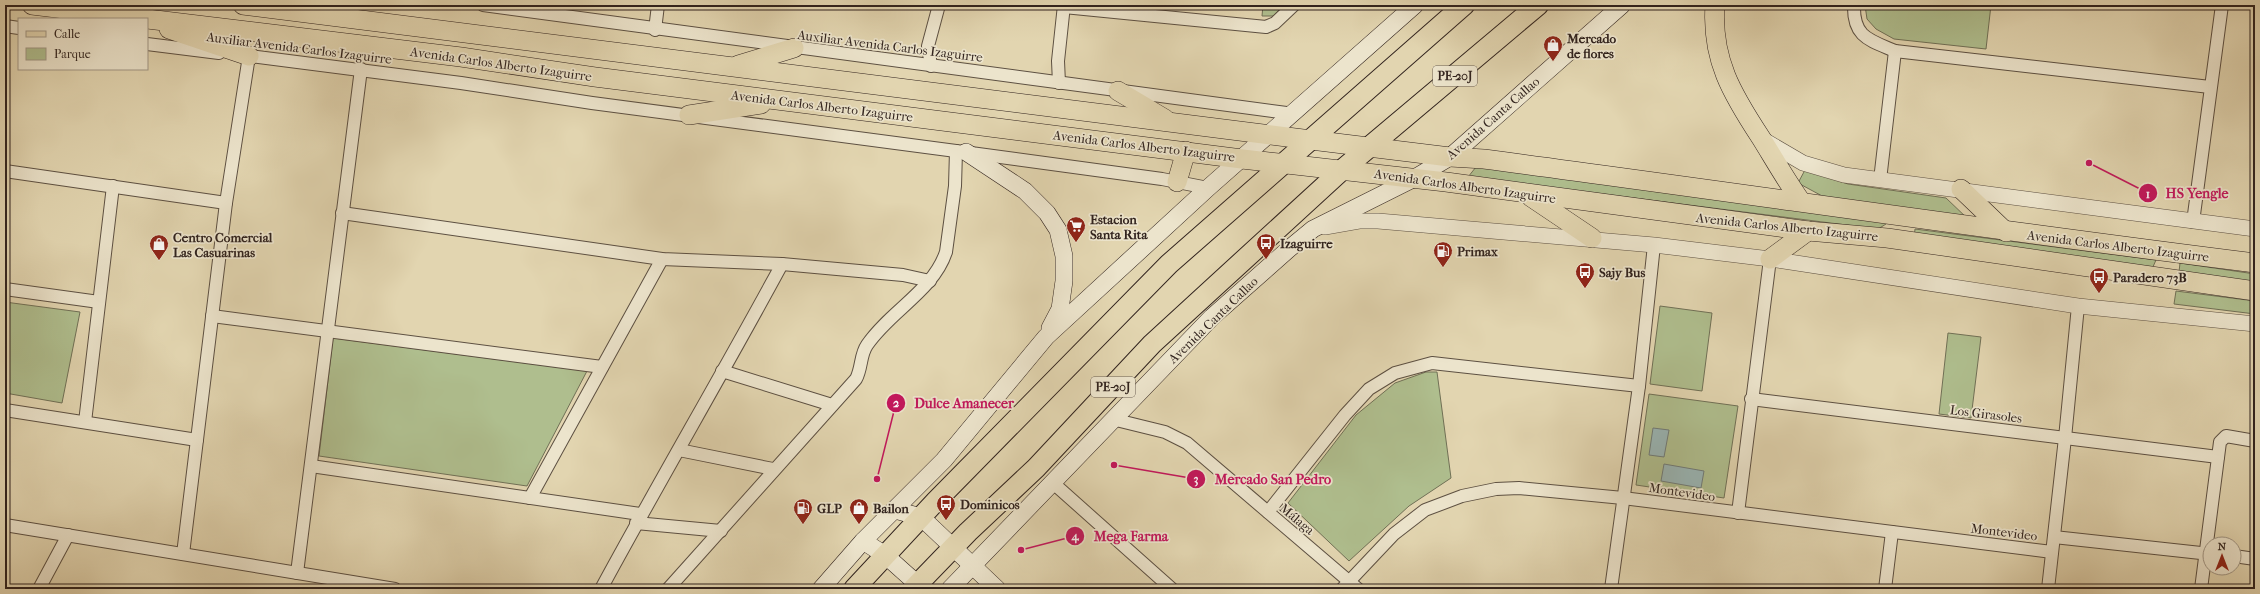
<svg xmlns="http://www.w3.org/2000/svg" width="2260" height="594" font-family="'IM FELL French Canon',serif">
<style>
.green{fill:#afbe8e;stroke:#707056}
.water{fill:#99b6b6;stroke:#6f7b79}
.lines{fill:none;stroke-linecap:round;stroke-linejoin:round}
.minor-casing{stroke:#5d5042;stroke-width:14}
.tertiary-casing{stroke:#5d5042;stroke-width:16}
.secondary-casing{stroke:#31231e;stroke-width:18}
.primary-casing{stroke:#31231e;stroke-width:20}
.trunk-casing{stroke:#31231e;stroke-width:22}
.minor{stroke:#ece4cc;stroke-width:12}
.tertiary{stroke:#ece4cc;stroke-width:15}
.secondary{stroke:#ece4cc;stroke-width:17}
.primary{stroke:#e2d5b0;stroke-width:19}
.trunk{stroke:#e2d5b0;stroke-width:20}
.labels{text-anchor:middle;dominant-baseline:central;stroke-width:3.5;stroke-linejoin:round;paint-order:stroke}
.shield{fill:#ece4cc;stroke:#695d52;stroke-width:1}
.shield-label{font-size:12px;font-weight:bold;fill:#31231e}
.poi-label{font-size:13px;font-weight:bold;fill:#31231e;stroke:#ece4cc;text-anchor:start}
.street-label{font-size:13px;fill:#31231e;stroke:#ece4cc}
.leader{fill:none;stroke:#c2185b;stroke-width:1.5}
.callout-dot{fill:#c2185b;stroke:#ece4cc;stroke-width:1.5}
.mark-label{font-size:12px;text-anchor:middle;font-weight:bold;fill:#fff}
.callout-label{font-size:14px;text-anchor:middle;font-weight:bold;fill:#c2185b;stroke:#ece4cc;stroke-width:3.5;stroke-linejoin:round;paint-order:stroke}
</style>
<rect width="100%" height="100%" fill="#e2d5b0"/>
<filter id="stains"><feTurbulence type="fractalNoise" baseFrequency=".005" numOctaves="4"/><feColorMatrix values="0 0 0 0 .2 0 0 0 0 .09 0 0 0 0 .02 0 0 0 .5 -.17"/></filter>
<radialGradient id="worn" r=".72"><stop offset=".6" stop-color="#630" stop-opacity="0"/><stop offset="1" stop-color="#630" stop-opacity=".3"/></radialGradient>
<g class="green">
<path d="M1263 5H1284L1273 16H1262Z"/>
<path d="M1865 5H1991L1986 49 1894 39 1876 29 1867 19Z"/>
<path d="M1476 167 1883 216 1886 224 1878 229 1468 177Z"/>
<path d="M1805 170 1848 184 1946 198 1968 219 1837 204 1798 183Z"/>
<path d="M1915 229 2156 260 2152 269 1914 239Z"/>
<path d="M2180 263 2255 274V283L2179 272Z"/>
<path d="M2176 291 2255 301V314L2174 304Z"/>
<path d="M5 302 80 312 62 403 5 393Z"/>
<path d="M1660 306 1712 313 1702 391 1650 384Z"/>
<path d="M1948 333 1981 337 1971 418 1939 414Z"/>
<path d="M333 338 587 371 527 486 319 456Z"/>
<path d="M1426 372H1437L1451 478 1409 506 1349 561 1288 503 1356 415 1395 383Z"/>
<path d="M1649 394 1738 406 1724 498 1636 485Z"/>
</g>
<g class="water">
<path d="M1653 428 1669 430 1664 457 1649 455Z"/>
<path d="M1664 464 1704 471 1701 488 1661 481Z"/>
</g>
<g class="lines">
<g class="minor-casing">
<g id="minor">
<path d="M483 5 1294 114"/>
<path d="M1854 5C1853 37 1869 40 1895 51L2210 87"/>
<path d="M1064 7 1266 27 1275 23 1294 5"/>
<path d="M5 26 19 28"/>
<path d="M655 30 658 5"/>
<path d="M147 44 219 53"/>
<path d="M242 55 461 83 592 103 956 151 1162 179 1208 188"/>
<path d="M931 66 928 46 939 5"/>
<path d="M1059 83 1058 61 1064 5"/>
<path d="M5 171 226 203"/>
<path d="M1880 180 1895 51"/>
<path d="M342 213 662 259 782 264 903 275 930 281"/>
<path d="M2193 222 2222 5"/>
<path d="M5 289 99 302"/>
<path d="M212 316 602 367"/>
<path d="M722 371 832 405"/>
<path d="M1751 399 2218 457"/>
<path d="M5 410 197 440"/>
<path d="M1112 419 1165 432 1187 443 1358 589"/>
<path d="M85 422 113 186"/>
<path d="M679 450 773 469"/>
<path d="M311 466 640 514"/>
<path d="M1052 482 1172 589"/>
<path d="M530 498 662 259"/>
<path d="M1268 512 1345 415 1369 389 1395 373 1432 363 1639 386"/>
<path d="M1738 513 1770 259"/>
<path d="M636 523 721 531"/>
<path d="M5 525 395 589"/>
<path d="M2054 537 2210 554"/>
<path d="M183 554 226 203 249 56"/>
<path d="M2234 556 2255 559"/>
<path d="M297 573 361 69"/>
<path d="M39 589 68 535"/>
<path d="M601 589C660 480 723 373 782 264"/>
<path d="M668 589 856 379C862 368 860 355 867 345 890 311 933 291 946 252L955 186 956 151"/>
<path d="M1342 589 1394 534 1425 510 1462 496 1496 489 1519 488 1623 498 2052 552"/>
<path d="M1611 589 1639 386 1654 245"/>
<path d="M1885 589 1892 532"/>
<path d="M2048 589 2065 438 2078 306"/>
<path d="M2201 589 2220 442 2226 436 2255 441"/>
</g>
</g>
<g class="tertiary-casing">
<g id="tertiary">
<path d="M1762 139 1803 163 1844 175 2255 229"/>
<path d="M1325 227 1359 221H1378L1654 245 1770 259 2078 306 2255 324"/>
</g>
</g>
<g class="secondary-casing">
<g id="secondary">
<path d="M966 152 1025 191 1047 213 1058 230 1064 256V281L1060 309 1050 328"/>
<path d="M895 510 921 517 997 589"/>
<path d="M863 541 885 555 923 589"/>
<path d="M821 589 863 541 944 460 1046 337 1208 188 1415 5"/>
<path d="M950 589 1212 317 1290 248 1313 229 1413 179 1450 157 1622 5"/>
</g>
</g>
<g class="primary-casing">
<g id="primary">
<path d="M32 5 461 57 595 77 1242 159 1446 182 1808 231 1887 238 2255 291"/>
<path d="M243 5 1311 140 1450 157 1484 159C1741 193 1998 231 2255 263"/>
<path d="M1715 5C1711 59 1732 94 1761 138 1774 159 1786 180 1800 200"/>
<path d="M169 29 249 56"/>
<path d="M738 65 794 48"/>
<path d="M1118 91 1165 119"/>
<path d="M689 115 761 104"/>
<path d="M1177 182 1186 151"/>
<path d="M1961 189 2006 232"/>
<path d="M1531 197 1592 238"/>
<path d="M1770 259 1808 231"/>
</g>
</g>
<g class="trunk-casing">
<g id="trunk">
<path d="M854 589 935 502 1169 264 1464 5"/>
<path d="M913 589 968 532 1036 468 1152 344 1342 170 1538 5"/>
</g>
</g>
<use href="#minor" class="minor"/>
<use href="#tertiary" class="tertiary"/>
<use href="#secondary" class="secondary"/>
<use href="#primary" class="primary"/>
<use href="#trunk" class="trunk"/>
</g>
<defs>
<g id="shop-pin" transform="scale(1)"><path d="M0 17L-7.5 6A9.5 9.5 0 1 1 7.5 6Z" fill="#8f2418" stroke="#ece4cc"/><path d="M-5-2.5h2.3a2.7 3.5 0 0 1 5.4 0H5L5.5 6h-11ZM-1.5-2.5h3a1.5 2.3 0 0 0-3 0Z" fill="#fff"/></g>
<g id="supermarket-pin" transform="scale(1)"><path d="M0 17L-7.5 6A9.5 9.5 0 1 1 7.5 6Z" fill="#8f2418" stroke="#ece4cc"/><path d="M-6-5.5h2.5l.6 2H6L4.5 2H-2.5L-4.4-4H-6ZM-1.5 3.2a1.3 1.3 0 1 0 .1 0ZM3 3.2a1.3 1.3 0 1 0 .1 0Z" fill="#fff"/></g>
<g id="bus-pin" transform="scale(1)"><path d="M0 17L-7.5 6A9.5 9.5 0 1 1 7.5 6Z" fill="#8f2418" stroke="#ece4cc"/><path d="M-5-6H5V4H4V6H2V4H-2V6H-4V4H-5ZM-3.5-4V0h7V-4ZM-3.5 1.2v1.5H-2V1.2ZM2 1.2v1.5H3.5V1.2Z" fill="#fff"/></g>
<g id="fuel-pin" transform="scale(1)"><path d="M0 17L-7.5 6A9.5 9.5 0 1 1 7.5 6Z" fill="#8f2418" stroke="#ece4cc"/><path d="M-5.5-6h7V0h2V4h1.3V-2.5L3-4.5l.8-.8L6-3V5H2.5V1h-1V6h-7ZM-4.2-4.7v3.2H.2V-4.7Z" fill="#fff"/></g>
</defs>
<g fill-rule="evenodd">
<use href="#shop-pin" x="1553" y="45"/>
<use href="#supermarket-pin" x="1076" y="226"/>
<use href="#bus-pin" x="1266" y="243"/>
<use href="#shop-pin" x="159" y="244"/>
<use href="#fuel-pin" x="1443" y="251"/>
<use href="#bus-pin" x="1585" y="272"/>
<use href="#bus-pin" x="2099" y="277"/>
<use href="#bus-pin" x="946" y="504"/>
<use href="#fuel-pin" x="803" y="508"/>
<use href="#shop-pin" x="859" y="508"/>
</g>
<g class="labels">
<g class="shield">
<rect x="1433" y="66" width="44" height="20" rx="3"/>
<rect x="1091" y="377" width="44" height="20" rx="3"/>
</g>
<g class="shield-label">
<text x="1455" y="76">PE-20J</text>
<text x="1113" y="387">PE-20J</text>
</g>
<g class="poi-label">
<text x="1567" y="38">Mercado<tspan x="1567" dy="15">de flores</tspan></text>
<text x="1090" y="219">Estacion<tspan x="1090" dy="15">Santa Rita</tspan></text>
<text x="173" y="237">Centro Comercial<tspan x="173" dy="15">Las Casuarinas</tspan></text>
<text x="1280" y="243">Izaguirre</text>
<text x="1457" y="251">Primax</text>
<text x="1599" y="272">Sajy Bus</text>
<text x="2113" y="277">Paradero 73B</text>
<text x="960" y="504">Dominicos</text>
<text x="817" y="508">GLP</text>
<text x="873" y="508">Bailon</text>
</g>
<g class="street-label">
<text transform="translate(890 46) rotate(7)">Auxiliar Avenida Carlos Izaguirre</text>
<text transform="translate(299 48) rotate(7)">Auxiliar Avenida Carlos Izaguirre</text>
<text transform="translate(501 64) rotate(8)">Avenida Carlos Alberto Izaguirre</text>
<text transform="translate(822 106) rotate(7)">Avenida Carlos Alberto Izaguirre</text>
<text transform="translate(1493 118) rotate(-41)">Avenida Canta Callao</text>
<text transform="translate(1144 146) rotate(7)">Avenida Carlos Alberto Izaguirre</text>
<text transform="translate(1465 186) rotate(8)">Avenida Carlos Alberto Izaguirre</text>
<text transform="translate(1787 227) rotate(6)">Avenida Carlos Alberto Izaguirre</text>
<text transform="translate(2118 246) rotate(7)">Avenida Carlos Alberto Izaguirre</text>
<text transform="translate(1213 320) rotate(-44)">Avenida Canta Callao</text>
<text transform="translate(1986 414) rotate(7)">Los Girasoles</text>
<text transform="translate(1682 492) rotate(8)">Montevideo</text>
<text transform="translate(1297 519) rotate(40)">Málaga</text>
<text transform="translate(2004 532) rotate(7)">Montevideo</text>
</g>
</g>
<path class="leader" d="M2089 163L2148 193M877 479L896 403M1114 465L1196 479M1021 550L1075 536"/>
<g class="callout-dot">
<circle cx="2089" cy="163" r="4"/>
<circle cx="877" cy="479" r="4"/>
<circle cx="1114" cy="465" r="4"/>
<circle cx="1021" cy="550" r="4"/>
<circle cx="2148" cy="193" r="10"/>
<circle cx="896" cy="403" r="10"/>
<circle cx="1196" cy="479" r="10"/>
<circle cx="1075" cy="536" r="10"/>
</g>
<g class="mark-label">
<text x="2148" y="198">1</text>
<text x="896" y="407">2</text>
<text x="1196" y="483">3</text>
<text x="1075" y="540">4</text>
</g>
<g class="callout-label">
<text x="2197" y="198">HS Yengle</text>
<text x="964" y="408">Dulce Amanecer</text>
<text x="1273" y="484">Mercado San Pedro</text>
<text x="1131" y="541">Mega Farma</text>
</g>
<rect width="2260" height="594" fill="none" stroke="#e2d5b0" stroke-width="20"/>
<rect x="6" y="6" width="2248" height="582" fill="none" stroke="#31231e" stroke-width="2"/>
<rect x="10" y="10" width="2240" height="574" fill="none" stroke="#31231e"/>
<rect x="18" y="18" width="130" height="52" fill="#ece4cc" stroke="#a19786"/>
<rect x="26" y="31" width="20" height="6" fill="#e2d5b0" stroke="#a19786"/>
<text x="54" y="38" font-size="12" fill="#31231e">Calle</text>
<rect x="26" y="48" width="20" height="12" fill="#afbe8e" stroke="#a19786"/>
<text x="54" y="58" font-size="12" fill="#31231e">Parque</text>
<g transform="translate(2222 556)"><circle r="19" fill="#ece4cc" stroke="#a19786"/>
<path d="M0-3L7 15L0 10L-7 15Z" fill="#8f2418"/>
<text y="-6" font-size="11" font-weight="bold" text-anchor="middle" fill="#31231e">N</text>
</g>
<rect width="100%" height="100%" filter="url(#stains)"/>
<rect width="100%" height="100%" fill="url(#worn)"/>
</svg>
